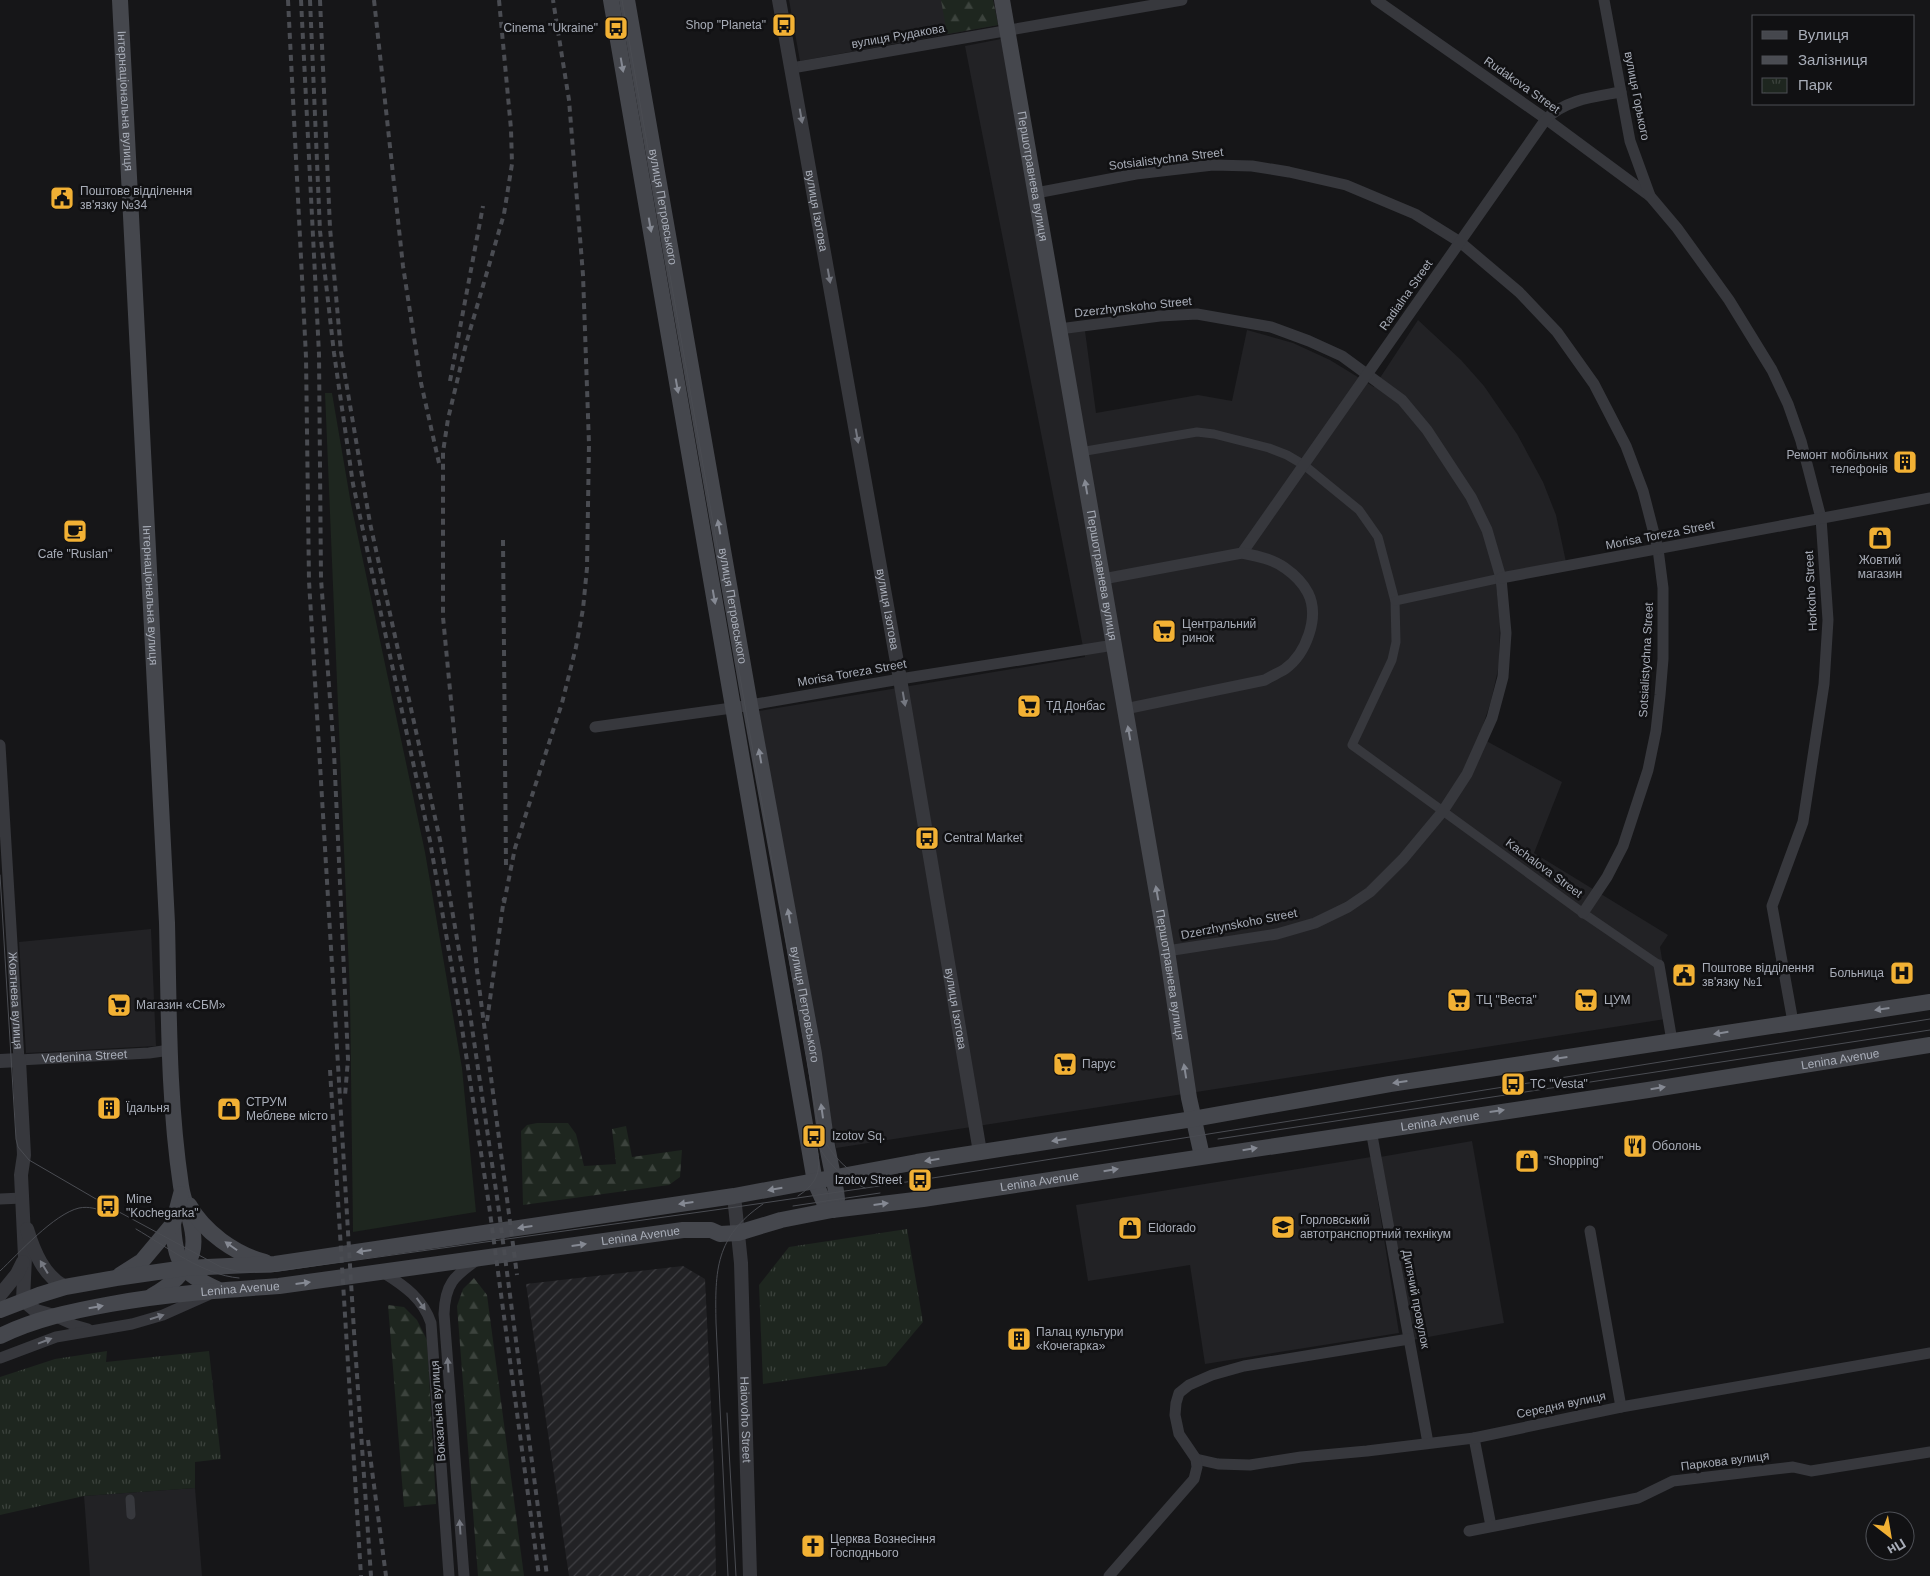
<svg xmlns="http://www.w3.org/2000/svg" width="1930" height="1576" font-family="Helvetica,sans-serif">
<style>
.built{fill:#222225}
.industrial{fill:url(#industrial-furrows)}
.green{fill:#1e261f}
.forest{fill:url(#forest-firs)}
.park{fill:url(#park-tufts)}
.lines{fill:none;stroke-linecap:round;stroke-linejoin:round}
.pedestrian{stroke:#37383d;stroke-width:9}
.minor{stroke:#37383d;stroke-width:11}
.tertiary{stroke:#37383d;stroke-width:14}
.secondary{stroke:#45474d;stroke-width:16}
.tram{stroke:#4a4c52;stroke-width:1}
.rail{stroke:#4a4c52;stroke-width:4;stroke-dasharray:6 5;stroke-linecap:butt}
.oneway{fill:#858993}
.oneway2{fill:#757881}
.labels{text-anchor:middle;dominant-baseline:central;stroke-width:5;stroke-linejoin:round;paint-order:stroke}
.poi-label{font-size:12px;fill:#a8adb8;stroke:#111113;text-anchor:start}
.street-label{font-size:12px;fill:#a8adb8;stroke:#111113}
</style>
<defs>
<pattern id="industrial-furrows" width="10" height="10" patternUnits="userSpaceOnUse" patternTransform="scale(1.25)"><rect width="10" height="10" fill="#222225"/><path d="M-1 1l2-2M0 10L10 0M9 11l2-2" fill="none" stroke="#3f3f43"/></pattern>
<pattern id="forest-firs" width="22" height="20" patternUnits="userSpaceOnUse" patternTransform="scale(1.25)"><rect width="22" height="20" fill="#1e261f"/><path d="M5 1l3.5 6h-7zM16 11l3.5 6h-7z" fill="#3c433d"/></pattern>
<pattern id="park-tufts" width="24" height="20" patternUnits="userSpaceOnUse" patternTransform="scale(1.25)"><rect width="24" height="20" fill="#1e261f"/><path d="M3 7l-1-3M5 7V3M7 7l1-3M15 17l-1-3M17 17v-4M19 17l1-3" fill="none" stroke="#3c433d"/></pattern>
</defs>
<rect width="100%" height="100%" fill="#161618"/>
<g class="built">
<path d="M789 0H993L998 25 800 61Z"/>
<path d="M1001 39 1056 333 1085 331 1096 413 1198 395 1232 401 1247 330 1293 343 1330 360 1374 387 1418 320 1461 360 1484 386 1517 434 1543 482 1556 515 1566 562 1495 575 1500 622 1499 665 1491 701 1479 737 1562 782 1534 853 1668 935 1660 947 1672 1018 836 1148 759 711 1085 657 965 46Z"/>
<path d="M151 929 156 1046 26 1053 19 942Z"/>
<path d="M1472 1141 1504 1323 1412 1340 1380 1157Z"/>
<path d="M1371 1157 1399 1333 1205 1364 1190 1265 1088 1281 1076 1205Z"/>
<path d="M195 1488 202 1576H90L84 1496Z"/>
</g>
<path class="industrial" d="M683 1266 705 1279 714 1471 716 1576H569L526 1284Z"/>
<path class="green" d="M325 393H332L351 504 425 852 462 1068 476 1212 353 1232 350 996Z"/>
<g class="forest">
<path d="M941 0H993L998 25 947 34Z"/>
<path d="M537 1123H568L576 1134 584 1166 616 1164 612 1129 626 1126 632 1157 682 1150 680 1177 669 1185 523 1205 521 1131 527 1125Z"/>
<path d="M474 1278 487 1295 524 1576H478L457 1306 463 1289Z"/>
<path d="M388 1305 404 1307 417 1320 427 1340 436 1504 404 1507Z"/>
</g>
<g class="park">
<path d="M907 1229 923 1322 886 1366 763 1384 759 1285 789 1247Z"/>
<path d="M107 1351 106 1362 209 1351 221 1459 195 1462V1488L84 1496 0 1515V1377L55 1359Z"/>
</g>
<g class="lines">
<g class="pedestrian">
<path d="M1080 452 1197 432 1214 434 1269 448 1287 455 1304 465 1359 510 1378 537 1395 601 1396 642 1392 660 1352 745 1583 913 1659 965"/>
<path d="M1395 601 1501 578"/>
<path d="M130 1499 131 1515"/>
</g>
<g class="minor">
<path d="M1376 0 1546 119 1650 196"/>
<path d="M1604 0 1630 141 1650 196 1677 228 1729 300 1772 370 1788 404 1801 441 1821 518 1828 620 1824 684 1803 822 1772 906 1793 1022"/>
<path d="M792 68 1182 0"/>
<path d="M1036 193 1136 174 1213 165 1252 166 1289 172 1346 185 1415 214 1460 242 1519 292 1557 332 1594 384 1626 446 1643 491 1658 549 1663 588V659L1660 695 1656 731 1648 770 1623 846 1607 877 1583 913"/>
<path d="M1059 329 1160 316 1197 314 1271 327 1309 341 1342 356 1402 400 1427 430 1471 497 1487 530 1501 578 1506 633 1503 677 1492 718 1467 774 1443 811 1403 859 1370 892 1348 907 1315 923 1277 934 1167 951"/>
<path d="M1242 553 1546 119C1567 99 1594 97 1621 92"/>
<path d="M1501 578 1930 498"/>
<path d="M1103 579 1242 553C1257 556 1273 559 1285 568 1295 575 1303 583 1308 593 1320 617 1306 654 1285 669 1279 673 1271 676 1265 680L1125 709"/>
<path d="M595 727 739 707 900 679 1114 645"/>
<path id="s1" d="M0 745 19 1060 149 1053 170 1050"/>
<path d="M1659 965 1672 1041"/>
<path d="M1371 1130 1428 1443"/>
<path d="M0 1199 22 1198"/>
<path d="M1590 1231 1621 1407"/>
<path d="M384 1273C405 1286 423 1299 431 1323L449 1576"/>
<path d="M54 1316 74 1325 88 1329"/>
<path d="M0 1358 56 1337 132 1324 163 1315 208 1295"/>
<path d="M1474 1438 1491 1526"/>
<path d="M1196 1459 1218 1464 1250 1465 1301 1457 1367 1451 1474 1438 1621 1407 1930 1353"/>
<path d="M1469 1531 1638 1498 1673 1481 1793 1467 1811 1471 1930 1452"/>
<path d="M464 1576 444 1314C445 1284 454 1276 477 1260"/>
<path d="M1109 1576 1194 1479 1197 1467 1196 1459 1179 1434 1175 1415 1176 1403 1179 1393 1189 1385 1212 1375 1244 1366 1409 1339"/>
</g>
<g class="tertiary">
<path id="s2" d="M779 0 900 679 980 1152"/>
<path d="M0 1061 19 1060 24 1155 21 1175 25 1257 23 1300 36 1311 54 1316"/>
<path id="s3" d="M734 1196 741 1263 750 1576"/>
<path d="M27 1229C34 1252 44 1276 65 1287"/>
<path d="M0 1295 17 1274 23 1262"/>
</g>
<g class="secondary">
<path id="s4" d="M120 0 167 923C169 1010 168 1099 181 1186 184 1207 198 1231 192 1253 187 1273 169 1286 152 1296"/>
<path d="M611 0 815 1182 824 1202 832 1210"/>
<path id="s5" d="M627 0 750 705 814 1054 827 1146 836 1191 837 1199 832 1210"/>
<path id="s6" d="M1002 0 1167 951 1189 1098 1202 1156"/>
<path d="M189 1205C204 1232 235 1254 265 1262"/>
<path d="M173 1224C175 1262 181 1273 217 1289"/>
<path d="M120 1275 142 1261 173 1224 181 1194"/>
<path d="M0 1310 39 1295 65 1287 116 1278 185 1268 275 1264 734 1196 917 1162 1193 1119 1390 1084 1930 1002"/>
<path id="s7" d="M0 1336C35 1319 72 1311 111 1304 166 1294 222 1290 279 1286L683 1230H711L720 1234 738 1233 781 1220 832 1210 923 1199 1648 1090 1930 1045"/>
</g>
<g class="tram">
<path d="M622 0 819 1130C831 1156 851 1178 880 1184"/>
<path d="M0 875 16 1139 18 1147 29 1160 108 1206 221 1267 240 1272H271L736 1207 920 1180 1930 1019"/>
<path d="M1218 1139 1930 1030"/>
<path d="M818 1145C828 1165 845 1179 865 1188"/>
<path d="M798 1196C829 1176 818 1156 812 1125"/>
<path d="M793 1206 880 1193"/>
<path d="M136 1229C167 1247 203 1275 239 1278"/>
<path d="M0 1271C19 1253 54 1214 79 1208 89 1206 97 1209 106 1212"/>
<path d="M727 1413 736 1576"/>
<path d="M728 1576 716 1323C715 1270 715 1237 763 1204"/>
</g>
<g class="rail">
<path d="M288 0 306 357 309 581 354 1332 371 1576"/>
<path d="M301 0 319 354 321 579 334 752 348 1059 345 1096"/>
<path d="M310 0 320 231 334 353 353 484 430 841 460 1015 489 1205 539 1576"/>
<path d="M320 0 330 228 341 352 370 523 440 840 470 1014 498 1204 547 1576"/>
<path d="M374 0 403 266 421 383 439 463"/>
<path d="M499 0 511 129 512 164 504 214 466 344 448 419 443 452V617L477 971 517 1275"/>
<path d="M450 381 483 206"/>
<path d="M503 540 506 865"/>
<path d="M504 903 515 848 562 703 576 647 583 609 587 568 589 444 583 275 569 100 553 0"/>
<path d="M487 1021 504 898"/>
<path d="M330 1070 361 1576"/>
<path d="M368 1440 386 1576"/>
</g>
</g>
<defs><path id="oneway-solid" d="M-6-.8H1V-3.2L6.5 0L1 3.2V.8H-6Z" transform="scale(1.25)"/></defs>
<g class="oneway">
<use href="#oneway-solid" transform="translate(622 65) rotate(80)"/>
<use href="#oneway-solid" transform="translate(650 225) rotate(80)"/>
<use href="#oneway-solid" transform="translate(677 386) rotate(80)"/>
<use href="#oneway-solid" transform="translate(1086 487) rotate(-100)"/>
<use href="#oneway-solid" transform="translate(719 527) rotate(-100)"/>
<use href="#oneway-solid" transform="translate(714 597) rotate(80)"/>
<use href="#oneway-solid" transform="translate(1129 733) rotate(-100)"/>
<use href="#oneway-solid" transform="translate(760 756) rotate(-100)"/>
<use href="#oneway-solid" transform="translate(1157 893) rotate(-100)"/>
<use href="#oneway-solid" transform="translate(789 916) rotate(-100)"/>
<use href="#oneway-solid" transform="translate(1882 1009) rotate(172)"/>
<use href="#oneway-solid" transform="translate(1721 1033) rotate(171)"/>
<use href="#oneway-solid" transform="translate(1560 1058) rotate(172)"/>
<use href="#oneway-solid" transform="translate(1185 1071) rotate(-99)"/>
<use href="#oneway-solid" transform="translate(1400 1082) rotate(172)"/>
<use href="#oneway-solid" transform="translate(1658 1088) rotate(-9)"/>
<use href="#oneway-solid" transform="translate(822 1111) rotate(-98)"/>
<use href="#oneway-solid" transform="translate(1497 1111) rotate(-8)"/>
<use href="#oneway-solid" transform="translate(1059 1140) rotate(171)"/>
<use href="#oneway-solid" transform="translate(1250 1149) rotate(-9)"/>
<use href="#oneway-solid" transform="translate(932 1160) rotate(171)"/>
<use href="#oneway-solid" transform="translate(1111 1170) rotate(-9)"/>
<use href="#oneway-solid" transform="translate(775 1189) rotate(170)"/>
<use href="#oneway-solid" transform="translate(686 1203) rotate(172)"/>
<use href="#oneway-solid" transform="translate(881 1204) rotate(-7)"/>
<use href="#oneway-solid" transform="translate(525 1227) rotate(172)"/>
<use href="#oneway-solid" transform="translate(579 1245) rotate(-8)"/>
<use href="#oneway-solid" transform="translate(231 1246) rotate(-145)"/>
<use href="#oneway-solid" transform="translate(364 1251) rotate(172)"/>
<use href="#oneway-solid" transform="translate(303 1283) rotate(-7)"/>
<use href="#oneway-solid" transform="translate(96 1307) rotate(-10)"/>
</g>
<g class="oneway2">
<use href="#oneway-solid" transform="translate(801 116) rotate(80)"/>
<use href="#oneway-solid" transform="translate(829 276) rotate(80)"/>
<use href="#oneway-solid" transform="translate(857 436) rotate(80)"/>
<use href="#oneway-solid" transform="translate(904 699) rotate(80)"/>
<use href="#oneway-solid" transform="translate(44 1267) rotate(-121)"/>
<use href="#oneway-solid" transform="translate(421 1304) rotate(54)"/>
<use href="#oneway-solid" transform="translate(157 1317) rotate(-18)"/>
<use href="#oneway-solid" transform="translate(45 1341) rotate(-21)"/>
<use href="#oneway-solid" transform="translate(448 1365) rotate(-94)"/>
<use href="#oneway-solid" transform="translate(460 1527) rotate(-94)"/>
</g>
<defs>
<g id="bus-square" transform="scale(1.25)"><rect x="-9" y="-9" width="18" height="18" rx="4" fill="#f2b134" stroke="#111113"/><path d="M-5-6H5V4H4V6H2V4H-2V6H-4V4H-5ZM-3.5-4V0h7V-4ZM-3.5 1.2v1.5H-2V1.2ZM2 1.2v1.5H3.5V1.2Z" fill="#111"/></g>
<g id="civic-square" transform="scale(1.25)"><rect x="-9" y="-9" width="18" height="18" rx="4" fill="#f2b134" stroke="#111113"/><path d="M-.6-6.5H3V-4.5H.6V-3L4-1V1h2V6H-6V1h2V-1L-.6-3ZM-1.2 2.5V6h2.4V2.5Z" fill="#111"/></g>
<g id="building-square" transform="scale(1.25)"><rect x="-9" y="-9" width="18" height="18" rx="4" fill="#f2b134" stroke="#111113"/><path d="M-4-6H4V6H1V3H-1V6H-4ZM-2.5-4.3h1.7v1.8h-1.7ZM.8-4.3h1.7v1.8H.8ZM-2.5-1h1.7V.8h-1.7ZM.8-1h1.7V.8H.8Z" fill="#111"/></g>
<g id="cafe-square" transform="scale(1.25)"><rect x="-9" y="-9" width="18" height="18" rx="4" fill="#f2b134" stroke="#111113"/><path d="M-5.5-4.5H6V0H3Q3 3.5 0 3.5H-2.5Q-5.5 3.5-5.5 0ZM3-3.2v2h1.7v-2ZM-6 4.5H4V6H-6Z" fill="#111"/></g>
<g id="shop-square" transform="scale(1.25)"><rect x="-9" y="-9" width="18" height="18" rx="4" fill="#f2b134" stroke="#111113"/><path d="M-5-2.5h2.3a2.7 3.5 0 0 1 5.4 0H5L5.5 6h-11ZM-1.5-2.5h3a1.5 2.3 0 0 0-3 0Z" fill="#111"/></g>
<g id="supermarket-square" transform="scale(1.25)"><rect x="-9" y="-9" width="18" height="18" rx="4" fill="#f2b134" stroke="#111113"/><path d="M-6-5.5h2.5l.6 2H6L4.5 2H-2.5L-4.4-4H-6ZM-1.5 3.2a1.3 1.3 0 1 0 .1 0ZM3 3.2a1.3 1.3 0 1 0 .1 0Z" fill="#111"/></g>
<g id="hospital-square" transform="scale(1.25)"><rect x="-9" y="-9" width="18" height="18" rx="4" fill="#f2b134" stroke="#111113"/><path d="M-5-5h3v3.5h4V-5h3V5h-3V1.5h-4V5h-3Z" fill="#111"/></g>
<g id="restaurant-square" transform="scale(1.25)"><rect x="-9" y="-9" width="18" height="18" rx="4" fill="#f2b134" stroke="#111113"/><path d="M-5-6h1v4h1v-4h1v4h1v-4h1v5L-1.5 .5V6h-2V.5L-5-1ZM5-6V6H3V1.5H1.5Q1.5-4 5-6Z" fill="#111"/></g>
<g id="university-square" transform="scale(1.25)"><rect x="-9" y="-9" width="18" height="18" rx="4" fill="#f2b134" stroke="#111113"/><path d="M0-5L7-2L0 1L-7-2ZM-4 1L0 2.5L4 1V4Q0 6-4 4Z" fill="#111"/></g>
<g id="church-square" transform="scale(1.25)"><rect x="-9" y="-9" width="18" height="18" rx="4" fill="#f2b134" stroke="#111113"/><path d="M-1.2-6h2.4v3.5h3.3v2.4h-3.3V6h-2.4V-.1h-3.3v-2.4h3.3Z" fill="#111"/></g>
</defs>
<g fill-rule="evenodd">
<use href="#bus-square" x="784" y="25"/>
<use href="#bus-square" x="616" y="28"/>
<use href="#civic-square" x="62" y="198"/>
<use href="#building-square" x="1905" y="462"/>
<use href="#cafe-square" x="75" y="531"/>
<use href="#shop-square" x="1880" y="538"/>
<use href="#supermarket-square" x="1164" y="631"/>
<use href="#supermarket-square" x="1029" y="706"/>
<use href="#bus-square" x="927" y="838"/>
<use href="#hospital-square" x="1902" y="973"/>
<use href="#civic-square" x="1684" y="975"/>
<use href="#supermarket-square" x="1459" y="1000"/>
<use href="#supermarket-square" x="1586" y="1000"/>
<use href="#supermarket-square" x="119" y="1005"/>
<use href="#supermarket-square" x="1065" y="1064"/>
<use href="#bus-square" x="1513" y="1084"/>
<use href="#building-square" x="109" y="1108"/>
<use href="#shop-square" x="229" y="1109"/>
<use href="#bus-square" x="814" y="1136"/>
<use href="#restaurant-square" x="1635" y="1146"/>
<use href="#shop-square" x="1527" y="1161"/>
<use href="#bus-square" x="920" y="1180"/>
<use href="#bus-square" x="108" y="1206"/>
<use href="#university-square" x="1283" y="1227"/>
<use href="#shop-square" x="1130" y="1228"/>
<use href="#building-square" x="1019" y="1339"/>
<use href="#church-square" x="813" y="1546"/>
</g>
<g class="labels">
<g class="poi-label">
<text x="766" y="25" text-anchor="end">Shop "Planeta"</text>
<text x="598" y="28" text-anchor="end">Cinema "Ukraine"</text>
<text x="80" y="191">Поштове відділення<tspan x="80" dy="14">зв'язку №34</tspan></text>
<text x="1888" y="455" text-anchor="end">Ремонт мобільних<tspan x="1888" dy="14">телефонів</tspan></text>
<text x="75" y="554" text-anchor="middle">Cafe "Ruslan"</text>
<text x="1880" y="560" text-anchor="middle">Жовтий<tspan x="1880" dy="14">магазин</tspan></text>
<text x="1182" y="624">Центральний<tspan x="1182" dy="14">ринок</tspan></text>
<text x="1046" y="706">ТД Донбас</text>
<text x="944" y="838">Central Market</text>
<text x="1702" y="968">Поштове відділення<tspan x="1702" dy="14">зв'язку №1</tspan></text>
<text x="1884" y="973" text-anchor="end">Больница</text>
<text x="1476" y="1000">ТЦ "Веста"</text>
<text x="1604" y="1000">ЦУМ</text>
<text x="136" y="1005">Магазин «СБМ»</text>
<text x="1082" y="1064">Парус</text>
<text x="1530" y="1084">TC "Vesta"</text>
<text x="246" y="1102">СТРУМ<tspan x="246" dy="14">Меблеве місто</tspan></text>
<text x="126" y="1108">Їдальня</text>
<text x="832" y="1136">Izotov Sq.</text>
<text x="1652" y="1146">Оболонь</text>
<text x="1544" y="1161">"Shopping"</text>
<text x="902" y="1180" text-anchor="end">Izotov Street</text>
<text x="126" y="1199">Mine<tspan x="126" dy="14">"Kochegarka"</tspan></text>
<text x="1300" y="1220">Горловський<tspan x="1300" dy="14">автотранспортний технікум</tspan></text>
<text x="1148" y="1228">Eldorado</text>
<text x="1036" y="1332">Палац культури<tspan x="1036" dy="14">«Кочегарка»</tspan></text>
<text x="830" y="1539">Церква Вознесіння<tspan x="830" dy="14">Господнього</tspan></text>
</g>
<g class="street-label">
<text transform="translate(898 36) rotate(-10)">вулиця Рудакова</text>
<text transform="translate(1522 85) rotate(35)">Rudakova Street</text>
<text transform="translate(1637 96) rotate(79)">вулиця Горького</text>
<text stroke="none"><textPath href="#s4" startOffset="101">Інтернаціональна вулиця</textPath></text>
<text transform="translate(1166 159) rotate(-7)">Sotsialistychna Street</text>
<text stroke="none"><textPath href="#s6" startOffset="179">Першотравнева вулиця</textPath></text>
<text stroke="none"><textPath href="#s5" startOffset="210">вулиця Петровського</textPath></text>
<text stroke="none"><textPath href="#s2" startOffset="214">вулиця Ізотова</textPath></text>
<text transform="translate(1406 295) rotate(-55)">Radialna Street</text>
<text transform="translate(1133 307) rotate(-6)">Dzerzhynskoho Street</text>
<text transform="translate(1660 535) rotate(-11)">Morisa Toreza Street</text>
<text stroke="none"><textPath href="#s6" startOffset="584">Першотравнева вулиця</textPath></text>
<text transform="translate(1811 591) rotate(-93)">Horkoho Street</text>
<text stroke="none"><textPath href="#s4" startOffset="596">Інтернаціональна вулиця</textPath></text>
<text stroke="none"><textPath href="#s5" startOffset="615">вулиця Петровського</textPath></text>
<text stroke="none"><textPath href="#s2" startOffset="619">вулиця Ізотова</textPath></text>
<text transform="translate(1646 660) rotate(-87)">Sotsialistychna Street</text>
<text transform="translate(852 673) rotate(-10)">Morisa Toreza Street</text>
<text transform="translate(1544 868) rotate(36)">Kachalova Street</text>
<text transform="translate(1239 924) rotate(-11)">Dzerzhynskoho Street</text>
<text stroke="none"><textPath href="#s6" startOffset="989">Першотравнева вулиця</textPath></text>
<text stroke="none"><textPath href="#s1" startOffset="256">Жовтнева вулиця</textPath></text>
<text stroke="none"><textPath href="#s5" startOffset="1020">вулиця Петровського</textPath></text>
<text stroke="none"><textPath href="#s2" startOffset="1024">вулиця Ізотова</textPath></text>
<text stroke="none"><textPath href="#s1" startOffset="381">Vedenina Street</textPath></text>
<text stroke="none"><textPath href="#s7" startOffset="1865">Lenina Avenue</textPath></text>
<text stroke="none"><textPath href="#s7" startOffset="1460">Lenina Avenue</textPath></text>
<text stroke="none"><textPath href="#s7" startOffset="1055">Lenina Avenue</textPath></text>
<text stroke="none"><textPath href="#s7" startOffset="650">Lenina Avenue</textPath></text>
<text stroke="none"><textPath href="#s7" startOffset="246">Lenina Avenue</textPath></text>
<text transform="translate(1416 1299) rotate(79)">Дитячий провулок</text>
<text transform="translate(1561 1405) rotate(-12)">Середня вулиця</text>
<text transform="translate(438 1411) rotate(-94)">Вокзальна вулиця</text>
<text stroke="none"><textPath href="#s3" startOffset="224">Haiovoho Street</textPath></text>
<text transform="translate(1725 1461) rotate(-7)">Паркова вулиця</text>
</g>
</g>
<rect x="1752" y="15" width="162" height="90" fill="#111113" stroke="#4d4f55"/>
<rect x="1762" y="31" width="25" height="8" fill="#45474d" stroke="#4d4f55"/>
<text x="1798" y="40" font-size="15" fill="#a8adb8">Вулиця</text>
<rect x="1762" y="56" width="25" height="8" fill="#4a4c52" stroke="#4d4f55"/>
<text x="1798" y="65" font-size="15" fill="#a8adb8">Залізниця</text>
<rect x="1762" y="78" width="25" height="15" fill="url(#park-tufts)" stroke="#4d4f55"/>
<text x="1798" y="90" font-size="15" fill="#a8adb8">Парк</text>
<g transform="translate(1890 1536) rotate(149)"><circle r="24" fill="#111113" stroke="#4d4f55"/>
<path d="M0-4L9 19L0 12L-9 19Z" fill="#f2b134"/>
<text y="-8" font-size="14" font-weight="bold" text-anchor="middle" fill="#a8adb8">Пн</text>
</g>
</svg>
